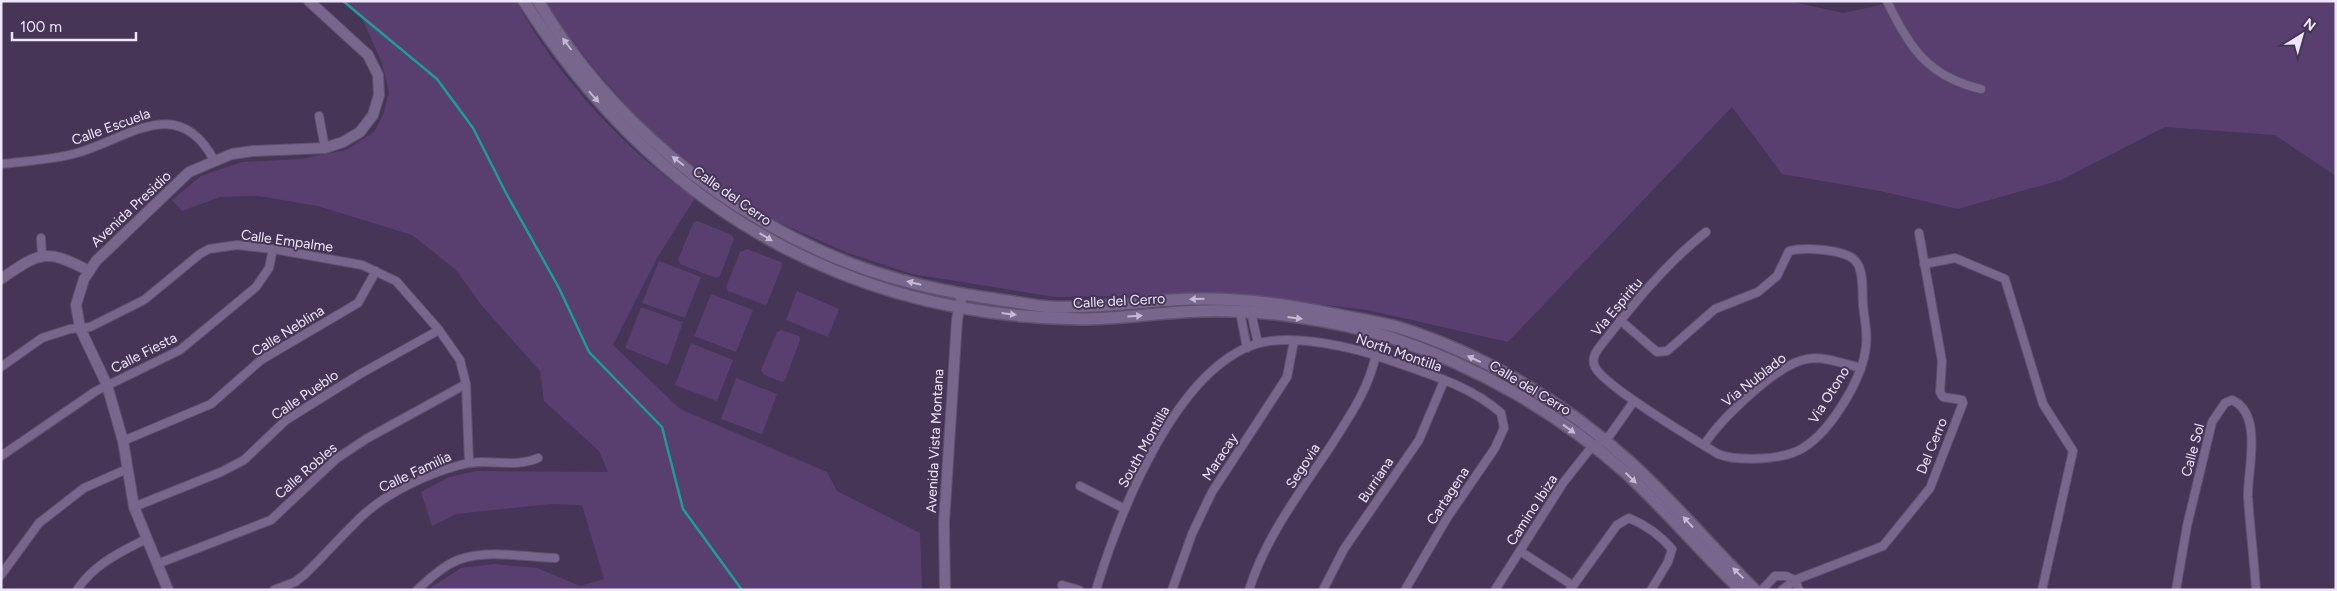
<svg xmlns="http://www.w3.org/2000/svg" width="2337" height="591" font-family="Figtree,sans-serif">
<style>
.green{fill:#583f70}
.lines{fill:none;stroke-linecap:round;stroke-linejoin:round}
.stream{stroke:#1c9e94;stroke-width:2.5}
.minor-casing{stroke:#5f516d;stroke-width:10}
.tertiary-casing{stroke:#5f516d;stroke-width:12}
.secondary-casing{stroke:#5f516d;stroke-width:14}
.minor{stroke:#79668c;stroke-width:8}
.tertiary{stroke:#79668c;stroke-width:10}
.secondary{stroke:#79668c;stroke-width:11}
.oneway{fill:#c6b9d4}
.labels{text-anchor:middle;dominant-baseline:central;stroke-width:4;stroke-linejoin:round;paint-order:stroke}
.street-label{font-size:14px;fill:#f0e6fb;stroke:#463557}
</style>
<rect width="100%" height="100%" fill="#463557"/>
<g class="green">
<path d="M341 1H516C555 74 626 152 695 198L657 258 613 345 680 409 827 472 837 491 920 533 922 590H427L461 568 494 564 537 568 580 586 604 579 582 505 550 504 456 514 432 526 421 492 449 477 477 471 608 472 599 451 544 401 540 371 482 306 456 270 412 235 318 206 259 196 220 197 182 211 172 200 201 176 242 162 301 159 346 150 374 132 383 115 389 92 382 63 362 18Z"/>
<path d="M546 1H1789L1843 13 1899 1H2336V176L2275 135 2165 127 2061 180 1958 209 1880 191 1782 174 1732 107 1508 342 1368 310 1230 294 1055 297 912 274 848 253 780 223 739 200 666 145 633 113 593 67 559 23Z"/>
<path d="M697 221 732 235 734 239 720 276 716 278 680 264 678 260 693 223Z"/>
<path d="M747 249 781 262 782 266 767 304 765 305 728 291 726 287 740 252Z"/>
<path d="M659 261 701 277 685 318 642 303Z"/>
<path d="M797 291 839 309 828 337 786 320Z"/>
<path d="M711 294 753 310 736 352 694 336Z"/>
<path d="M641 307 683 322 668 365 625 348Z"/>
<path d="M782 330 799 336 800 340 785 380 782 382 764 375 761 370 777 332Z"/>
<path d="M691 343 733 360 717 401 675 385Z"/>
<path d="M736 378 777 394 762 434 721 419Z"/>
</g>
<g class="lines">
<path class="stream" d="M343 1 437 79 473 128 506 193 559 288 589 352 662 427 683 509 742 590"/>
<g class="minor-casing">
<g id="minor">
<path d="M1887 1C1909 48 1929 77 1981 89"/>
<path d="M319 116 325 148"/>
<path d="M1 164C26 161 53 160 77 153 127 139 178 92 214 160"/>
<path d="M41 238 42 255"/>
<path d="M1924 264 1955 258 2005 279 2043 404 2073 451 2042 590"/>
<path d="M1246 311 1252 317 1258 343"/>
<path d="M1246 312 1241 317 1247 348"/>
<path d="M1620 320 1657 352 1667 351 1715 309 1758 292 1777 276 1789 251C1804 247 1849 249 1857 263 1864 273 1862 293 1863 304 1864 318 1868 333 1866 346 1863 378 1831 431 1803 448 1784 460 1739 462 1718 454 1695 440 1604 386 1595 367 1592 360 1594 355 1598 349 1630 308 1665 264 1706 232"/>
<path d="M1 367 42 338 70 329 90 327 144 300 200 254 209 249 237 245 273 249 362 265 396 281 439 330 460 360 466 384 469 462"/>
<path d="M123 441 211 404 261 360 358 303 376 271"/>
<path d="M1704 445C1720 420 1778 363 1807 359 1824 356 1844 364 1861 368"/>
<path d="M1 456 96 391 180 350 256 287 269 268 273 249"/>
<path d="M1080 486 1125 509"/>
<path d="M134 507 221 472 244 460 286 420 360 374 439 330"/>
<path d="M1520 551 1572 585"/>
<path d="M157 564 271 520 336 459 366 439 466 384"/>
<path d="M1 575 39 523 84 488 127 469"/>
<path d="M1062 585 1079 590"/>
<path d="M77 590C94 564 119 553 146 539"/>
<path d="M274 590 295 582 304 575C324 556 342 535 362 516 388 492 427 474 460 465 485 457 513 469 538 458"/>
<path d="M417 590C429 579 443 566 458 560 487 549 525 557 555 558"/>
<path d="M1096 590C1119 514 1175 370 1256 344 1292 333 1354 347 1389 360 1426 373 1471 386 1501 413L1504 428 1495 448 1447 518 1405 590"/>
<path d="M1172 590 1192 534 1212 492 1287 377 1294 341"/>
<path d="M1249 590C1266 536 1301 491 1332 444 1352 412 1367 392 1376 355"/>
<path d="M1323 590 1344 549 1419 440 1444 381"/>
<path d="M1495 590 1563 483 1590 449 1610 435 1634 401"/>
<path d="M1570 590 1617 525 1629 518C1646 525 1660 535 1672 549L1668 562 1651 590"/>
<path d="M1762 590 1775 576H1786L1795 580 1799 590"/>
<path d="M1782 590 1795 580 1883 546 1930 488 1963 403 1962 400 1943 397 1940 392 1942 361 1919 233"/>
<path d="M2176 590 2187 526 2212 422 2225 403 2232 400C2264 414 2247 471 2248 497 2250 528 2254 559 2256 590"/>
</g>
</g>
<g class="tertiary-casing">
<g id="tertiary">
<path d="M1 279C40 252 46 248 89 271"/>
<path d="M168 590 134 507 123 441 107 385 80 328 76 305 84 279 96 261 189 172 232 154 253 151 325 148 343 142 360 132 373 115 379 95 378 75 368 55 309 1"/>
<path d="M945 590 944 523 957 320 961 299"/>
</g>
</g>
<g class="secondary-casing">
<g id="secondary">
<path d="M524 1C652 202 841 316 1081 319 1121 319 1162 312 1202 311 1261 309 1336 320 1392 338 1477 366 1559 413 1626 473 1666 510 1701 552 1741 590"/>
<path d="M538 1C608 119 722 213 849 263 898 282 950 293 1001 300 1017 302 1034 306 1051 307 1100 309 1151 299 1200 299 1249 298 1300 307 1349 317 1365 320 1382 323 1397 327 1482 353 1565 403 1630 462 1674 502 1712 548 1755 590"/>
</g>
</g>
<use href="#minor" class="minor"/>
<use href="#tertiary" class="tertiary"/>
<use href="#secondary" class="secondary"/>
</g>
<defs><path id="oneway-solid" d="M-6-.8H1V-3.2L6.5 0L1 3.2V.8H-6Z" transform="scale(1.25)"/></defs>
<g class="oneway">
<use href="#oneway-solid" transform="translate(567 44) rotate(-127)"/>
<use href="#oneway-solid" transform="translate(594 97) rotate(48)"/>
<use href="#oneway-solid" transform="translate(678 161) rotate(-143)"/>
<use href="#oneway-solid" transform="translate(766 237) rotate(31)"/>
<use href="#oneway-solid" transform="translate(914 283) rotate(-166)"/>
<use href="#oneway-solid" transform="translate(1197 299) rotate(178)"/>
<use href="#oneway-solid" transform="translate(1009 314) rotate(7)"/>
<use href="#oneway-solid" transform="translate(1135 316) rotate(-4)"/>
<use href="#oneway-solid" transform="translate(1295 318) rotate(7)"/>
<use href="#oneway-solid" transform="translate(1474 359) rotate(-155)"/>
<use href="#oneway-solid" transform="translate(1569 429) rotate(36)"/>
<use href="#oneway-solid" transform="translate(1631 478) rotate(44)"/>
<use href="#oneway-solid" transform="translate(1688 522) rotate(-133)"/>
<use href="#oneway-solid" transform="translate(1738 573) rotate(-136)"/>
</g>
<g class="labels">
<g class="street-label">
<text transform="translate(111 127) rotate(-20)">Calle Escuela</text>
<text transform="translate(732 196) rotate(35)">Calle del Cerro</text>
<text transform="translate(131 209) rotate(-43)">Avenida Presidio</text>
<text transform="translate(287 241) rotate(8)">Calle Empalme</text>
<text transform="translate(1119 301) rotate(-3)">Calle del Cerro</text>
<text transform="translate(1617 307) rotate(-50)">Via Espiritu</text>
<text transform="translate(288 331) rotate(-32)">Calle Neblina</text>
<text transform="translate(144 353) rotate(-27)">Calle Fiesta</text>
<text transform="translate(1399 353) rotate(19)">North Montilla</text>
<text transform="translate(1754 380) rotate(-38)">Via Nublado</text>
<text transform="translate(1530 388) rotate(31)">Calle del Cerro</text>
<text transform="translate(305 395) rotate(-34)">Calle Pueblo</text>
<text transform="translate(1829 395) rotate(-58)">Via Otono</text>
<text transform="translate(935 441) rotate(-87)">Avenida Vista Montana</text>
<text transform="translate(1932 446) rotate(-68)">Del Cerro</text>
<text transform="translate(1144 447) rotate(-61)">South Montilla</text>
<text transform="translate(2193 450) rotate(-75)">Calle Sol</text>
<text transform="translate(1220 457) rotate(-57)">Maracay</text>
<text transform="translate(1303 466) rotate(-57)">Segovia</text>
<text transform="translate(306 471) rotate(-41)">Calle Robles</text>
<text transform="translate(415 472) rotate(-25)">Calle Familia</text>
<text transform="translate(1376 480) rotate(-56)">Burriana</text>
<text transform="translate(1448 496) rotate(-57)">Cartagena</text>
<text transform="translate(1532 510) rotate(-57)">Camino Ibiza</text>
</g>
</g>
<rect width="2337" height="591" fill="none" stroke="#f0e6fb" stroke-width="5"/>
<g transform="translate(2302 35) rotate(37)" stroke="#463557" stroke-width="4" paint-order="stroke">
<path d="M0-4L9 19L0 12L-9 19Z" fill="#f0e6fb"/>
<text y="-8" font-size="14" font-weight="bold" text-anchor="middle" fill="#f0e6fb">N</text>
</g>
<path d="M12 32v8h124v-8" fill="none" stroke="#f0e6fb" stroke-width="2.5"/>
<text x="20" y="32" font-size="15" fill="#f0e6fb" stroke="#463557" stroke-width="4" paint-order="stroke">100 m</text>
</svg>
